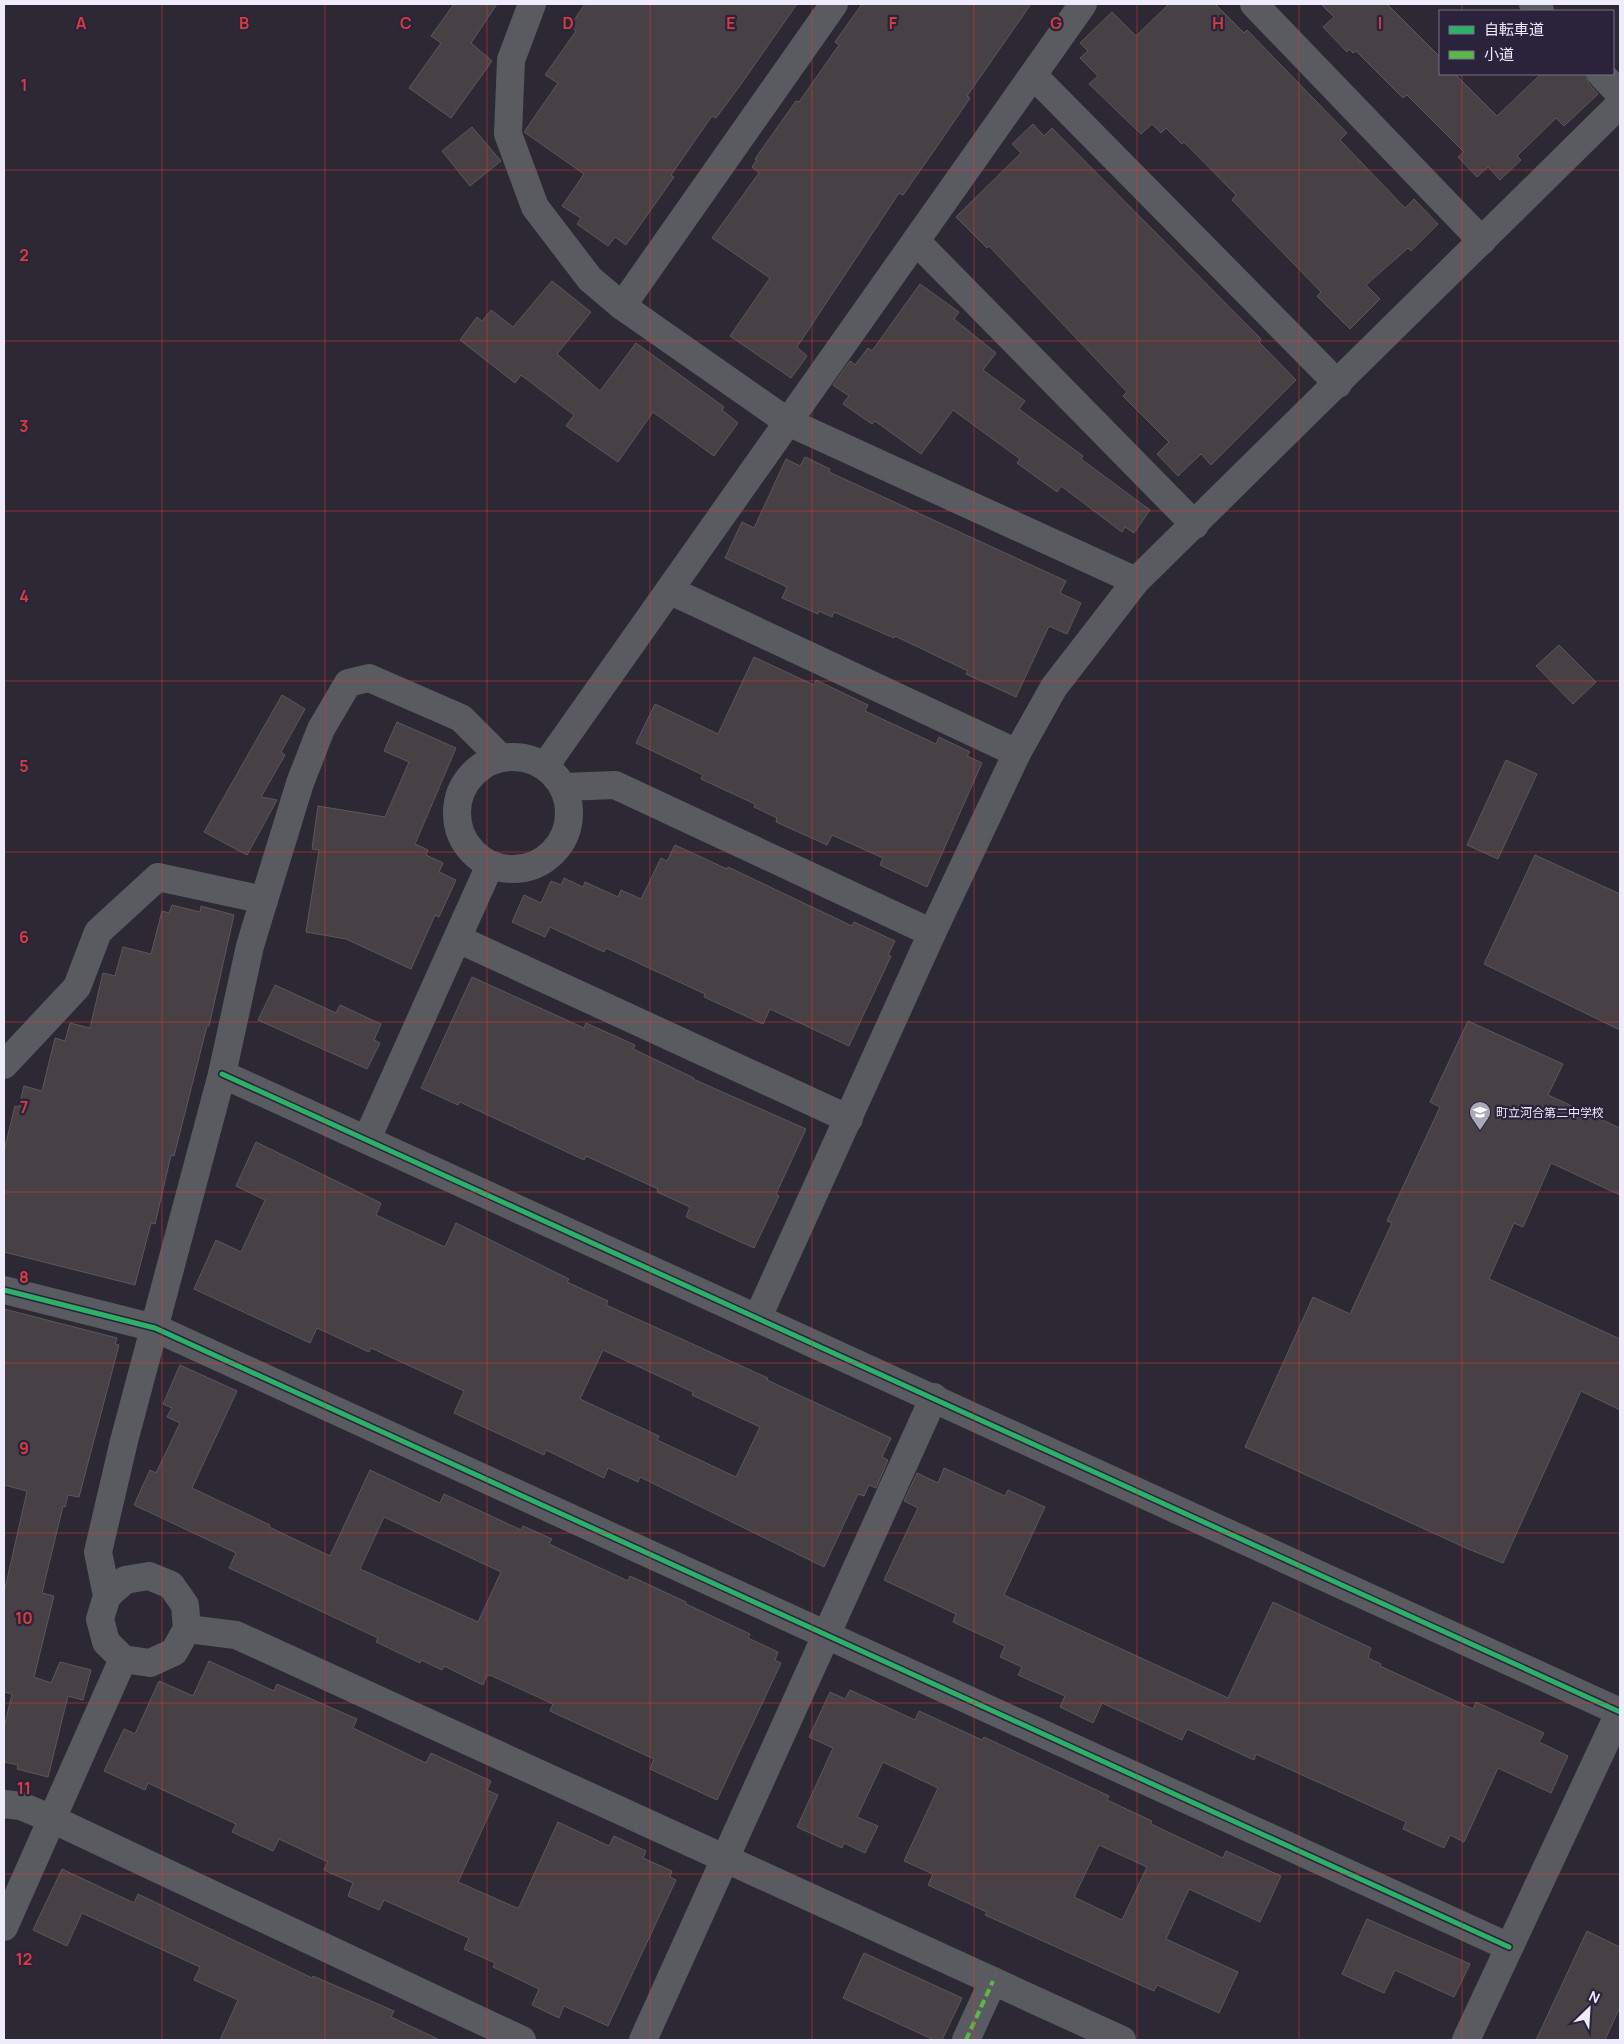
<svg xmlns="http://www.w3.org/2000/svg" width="1624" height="2044" font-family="Manrope,'Noto Sans JP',sans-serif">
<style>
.building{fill:#474044;stroke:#5e575a;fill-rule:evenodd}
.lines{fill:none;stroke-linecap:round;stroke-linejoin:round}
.minor{stroke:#595b60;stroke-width:28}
.quiet{stroke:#58b947;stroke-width:4;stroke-dasharray:8 4;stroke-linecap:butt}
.cycleway-casing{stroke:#2a233b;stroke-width:8}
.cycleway{stroke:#2db169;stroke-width:5}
.grid{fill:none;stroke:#d83c3d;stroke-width:1;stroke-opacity:0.55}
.labels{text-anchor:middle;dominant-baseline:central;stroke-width:4.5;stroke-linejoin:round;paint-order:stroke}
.poi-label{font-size:12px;fill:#eeebfb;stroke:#2a233b;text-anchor:start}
.grid-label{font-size:16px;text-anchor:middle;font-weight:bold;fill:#d83c3d;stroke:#2a233b;stroke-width:4.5;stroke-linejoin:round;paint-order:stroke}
</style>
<rect width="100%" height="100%" fill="#2c2935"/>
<g class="building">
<path d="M454 4H497L471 43 492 61 451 118 409 88 441 43 431 36Z"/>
<path d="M585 4H797L739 87 716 118 712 116 671 175 674 177 626 245 615 237 608 246 577 224 581 218 562 206 584 174 524 132 558 83 545 75 576 31 570 26Z"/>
<path d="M862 4H1031L967 96 970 98 940 142 903 195 899 193 797 347 807 356 791 378 730 336 770 278 712 238 759 173 752 167 757 160 755 159 796 101 799 102 839 45 835 42Z"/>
<path d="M1169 4H1215L1244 33 1247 30 1347 133 1340 140 1405 208 1414 199 1438 224 1411 251 1408 248 1366 285 1380 299 1350 329 1317 296 1321 292 1232 200 1236 195 1184 142 1182 144 1166 128 1161 133 1152 124 1141 134 1089 84 1098 76 1080 58 1088 51 1080 43 1112 12 1136 36Z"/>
<path d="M1321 4H1387L1440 57V74H1455L1497 116 1541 74H1586L1589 84 1598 94 1564 126 1556 118 1517 156 1521 160 1500 180 1488 167 1477 177 1458 157 1464 152 1407 95 1403 98 1356 51 1353 53 1349 49 1347 52 1323 27 1334 17Z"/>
<path d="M1033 124 1044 136 1052 128 1261 339 1259 342 1296 380 1211 465 1201 454 1178 476 1157 454 1169 442 1123 396 1127 392 989 246 987 248 956 217 1021 153 1012 144Z"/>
<path d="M472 127 501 161 470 186 442 151Z"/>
<path d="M552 281 591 312 557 354 600 391 636 343 724 407 722 410 738 423 714 456 653 412 618 462 566 426 574 415 521 375 515 383 460 340 477 317 482 321 491 310 513 327Z"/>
<path d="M920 284 959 312 954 319 996 353 983 370 1025 401 1019 409 1083 456 1081 459 1150 510 1134 533 1125 527 1122 532 1061 486 1057 492 1017 463 1020 459 953 410 921 454 875 421 872 424 843 404 849 396 833 385 850 361 855 365 868 348 872 351Z"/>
<path d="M805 457 830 469 829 472 1066 581 1060 593 1081 603 1067 634 1049 626 1016 697 966 674 968 671 895 636 894 638 834 612 832 617 819 611 818 614 782 598 787 587 725 558 742 522 754 528 786 459 800 466Z"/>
<path d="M1559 645 1596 682 1573 704 1536 666Z"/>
<path d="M754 657 814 685 816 680 868 705 865 711 936 744 939 737 970 752 967 756 982 763 927 887 880 865 883 858 832 835 827 845 776 822 777 818 754 807 755 804 701 779 703 775 636 743 655 704 718 734Z"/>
<path d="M282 695 305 709 281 752 285 755 261 797 277 800 247 855 204 832Z"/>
<path d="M397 722 456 748 415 844 428 850 426 855 443 863 439 872 456 880 439 917 435 915 411 969 346 939 306 932 319 850 312 849 318 806 385 817 409 762 384 751Z"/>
<path d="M1506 760 1537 774 1498 859 1467 845Z"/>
<path d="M675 845 727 869 728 867 852 926 854 922 895 941 888 955 891 956 849 1046 770 1009 763 1024 704 997 705 994 606 948 604 952 550 927 545 937 512 922 524 895 541 903 551 881 561 885 564 878 583 887 585 882 618 897 621 890 641 899 661 858 667 861Z"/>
<path d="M1535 855 1620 894V1030L1484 964Z"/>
<path d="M172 905 200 912 201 906 234 915 209 1026H207L174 1156 171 1155 155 1224 151 1223 135 1285 4 1252V1151L15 1106 19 1107 24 1086 42 1091 55 1038 65 1041 70 1023 90 1028 103 973 115 976 123 947 151 954 162 911 169 913Z"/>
<path d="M472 977 584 1028 586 1023 635 1045 633 1049 694 1078 693 1079 806 1129 776 1194 779 1196 754 1248 686 1217 690 1207 657 1192 658 1189 586 1156 584 1160 460 1102 458 1105 421 1088Z"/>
<path d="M275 985 336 1013 340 1005 381 1024 374 1040 380 1043 367 1069 258 1020Z"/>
<path d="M1468 1021 1563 1064 1548 1095 1620 1128V1195L1551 1163 1523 1227 1514 1223 1489 1279 1620 1339V1410L1581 1391 1503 1563 1466 1548 1245 1447 1313 1297 1350 1314 1392 1223 1387 1221 1440 1107 1430 1102Z"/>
<path d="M256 1142 381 1203 376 1215 445 1247 456 1223 569 1279 567 1282 608 1301 606 1305 768 1378 767 1380 891 1438 882 1457 888 1460 876 1488 869 1485 864 1496 858 1494 824 1567 640 1477 638 1482 608 1468 604 1478 546 1450 544 1455 454 1413 464 1391 371 1348 369 1352 317 1328 310 1343 194 1289 216 1240 241 1252 265 1200 236 1186ZM603 1350 693 1392 692 1395 760 1427 736 1477 657 1440 659 1436 580 1399Z"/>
<path d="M4 1309 117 1338 115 1344 119 1345 79 1497 68 1495 65 1507 63 1506 42 1593 54 1596 34 1677 51 1683 60 1662 91 1670 83 1700 68 1696 48 1777 17 1769 18 1765 4 1762V1728L12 1694 4 1692V1593L27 1491 4 1485Z"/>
<path d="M180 1365 237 1391 192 1488 270 1525 269 1527 330 1556 370 1470 440 1503 444 1494 521 1530 523 1526 552 1539 549 1544 628 1581 630 1576 686 1602V1604L750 1634 748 1638 778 1652 775 1660 781 1663 717 1800 650 1769 654 1759 550 1711 553 1704 492 1676 487 1675 483 1685 444 1666 442 1670 421 1660 420 1663 376 1642 378 1638 229 1568 236 1553 134 1505 150 1470 156 1473 180 1423 167 1417 172 1408 163 1404ZM384 1517 501 1572 478 1622 360 1569Z"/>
<path d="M944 1468 1005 1496 1008 1490 1045 1507 1004 1595 1228 1698 1273 1602 1371 1648 1368 1658 1381 1664 1380 1666 1473 1709 1476 1702 1544 1733 1539 1742 1568 1756 1551 1793 1498 1768 1464 1842 1450 1835 1444 1848 1403 1829 1406 1822 1256 1754 1254 1760 1187 1729 1182 1740 1102 1703 1093 1723 1060 1707 1065 1696 1018 1675 1022 1667 1000 1657 1005 1646 953 1622 956 1614 884 1580 918 1508 904 1501 917 1473 938 1483Z"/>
<path d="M209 1661 274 1691 277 1684 357 1719 353 1728 426 1763 431 1753 491 1781 487 1790 498 1795 458 1882 517 1908 519 1907 558 1822 609 1846 614 1836 646 1851 643 1858 672 1871 670 1877 676 1880 608 2026 564 2006 559 2018 532 2005 539 1989 493 1967 495 1963 464 1949 469 1938 384 1900 379 1910 348 1896 353 1883 324 1870 328 1862 279 1839 273 1851 232 1832 236 1824 148 1783 145 1790 104 1771 124 1729 135 1734 159 1681 193 1696Z"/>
<path d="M850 1690 915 1720 919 1711 982 1740 984 1737 1109 1796 1107 1800 1152 1821 1151 1824 1223 1858 1226 1851 1281 1876 1260 1922 1189 1889 1166 1939 1238 1972 1219 2013 1157 1985 1154 1991 985 1915 987 1912 928 1885 933 1874 904 1861 938 1788 883 1762 857 1817 878 1826 865 1853 844 1843 842 1848 797 1827 833 1748 809 1737 830 1692 845 1699ZM1099 1845 1147 1867 1122 1920 1074 1897Z"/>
<path d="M62 1869 134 1903 138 1894 312 1978 313 1976 394 2011 391 2017 440 2040H220L238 2000 194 1980 200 1967 82 1913 67 1946 33 1930Z"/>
<path d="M1367 1919 1470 1964 1454 1997 1395 1970 1384 1993 1342 1974Z"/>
<path d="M1587 1931 1620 1947V2007L1605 2040H1536Z"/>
<path d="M864 1953 962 1998 942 2040H934L843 1998Z"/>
</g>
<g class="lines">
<g class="minor">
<path d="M532 4 511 60 508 134 535 207 590 279 622 306 788 422 1136 581"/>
<path d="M1254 4 1482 241"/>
<path d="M1533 4 1540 11"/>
<path d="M1601 74 1620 94"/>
<path d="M1033 75 1338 384"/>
<path d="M916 241 1195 525"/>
<path d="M622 306 834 4"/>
<path d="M671 591 1017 753"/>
<circle cx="513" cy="813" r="56"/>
<path d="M545 766 1083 4"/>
<path d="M564 787 615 785 932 933"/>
<path d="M458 939 849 1119"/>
<path d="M4 1065 77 987 98 932 158 877 264 900"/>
<path d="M222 1074 1620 1712"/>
<path d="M367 1139 490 865"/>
<path d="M4 1290 155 1328 1509 1947"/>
<path d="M758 1317 932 933 1017 753 1054 687 1136 581 1620 104"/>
<path d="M107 1596 125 1580 149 1576 171 1585 185 1605 187 1629 174 1652 150 1663 123 1659 106 1642 100 1619 107 1596 98 1552 124 1441 222 1074 250 946 264 900 300 783 321 729 348 683 369 678 461 718 500 757"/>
<path d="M187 1629 236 1635 1122 2040"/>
<path d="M4 1804 21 1806 52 1819 522 2040"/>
<path d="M4 1927 123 1659"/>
<path d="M643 2040 934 1397"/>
<path d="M966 2040 993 1981"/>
<path d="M1466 2040 1620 1711"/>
</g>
<path class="quiet" d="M966 2040 993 1981"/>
<g class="cycleway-casing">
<g id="cycleway">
<path d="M222 1074 1620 1712"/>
<path d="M4 1290 155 1328 1509 1947"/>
</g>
</g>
<use href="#cycleway" class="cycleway"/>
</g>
<path class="grid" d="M162 4V2040M325 4V2040M487 4V2040M650 4V2040M812 4V2040M974 4V2040M1137 4V2040M1299 4V2040M1462 4V11M1462 74V2040M4 170H1620M4 341H1620M4 511H1620M4 681H1620M4 852H1620M4 1022H1620M4 1192H1620M4 1363H1620M4 1533H1620M4 1703H1620M4 1874H1620"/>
<defs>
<g id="school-pin" transform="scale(1.125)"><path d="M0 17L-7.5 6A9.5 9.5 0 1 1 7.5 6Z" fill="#aaa7b6" stroke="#2a233b"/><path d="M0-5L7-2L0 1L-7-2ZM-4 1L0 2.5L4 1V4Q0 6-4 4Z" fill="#fff"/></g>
</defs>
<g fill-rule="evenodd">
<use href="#school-pin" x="1480" y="1112"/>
</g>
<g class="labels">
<g class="poi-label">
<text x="1496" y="1112">町立河合第二中学校</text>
</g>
</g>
<g class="grid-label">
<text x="81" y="29">A</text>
<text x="244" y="29">B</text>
<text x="406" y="29">C</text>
<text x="568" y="29">D</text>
<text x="731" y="29">E</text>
<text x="893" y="29">F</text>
<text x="1056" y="29">G</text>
<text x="1218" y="29">H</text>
<text x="1380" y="29">I</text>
<text x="24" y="91">1</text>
<text x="24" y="261">2</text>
<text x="24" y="432">3</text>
<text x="24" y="602">4</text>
<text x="24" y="772">5</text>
<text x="24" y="943">6</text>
<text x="24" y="1113">7</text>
<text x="24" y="1283">8</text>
<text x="24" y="1454">9</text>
<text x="24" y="1624">10</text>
<text x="24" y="1794">11</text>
<text x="24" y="1965">12</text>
</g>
<rect width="1624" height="2044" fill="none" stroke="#eeebfb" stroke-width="10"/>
<rect x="1439" y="10" width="175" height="65" fill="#2a233b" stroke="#787388"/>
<rect x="1449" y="26" width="25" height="8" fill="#2db169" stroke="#787388"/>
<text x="1484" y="35" font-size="15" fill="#eeebfb">自転車道</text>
<rect x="1449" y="51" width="25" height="8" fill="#58b947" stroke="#787388"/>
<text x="1484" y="60" font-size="15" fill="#eeebfb">小道</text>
<g transform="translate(1589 2009) rotate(25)" stroke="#2a233b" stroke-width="4" paint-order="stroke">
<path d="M0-4L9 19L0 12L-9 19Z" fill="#eeebfb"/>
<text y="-8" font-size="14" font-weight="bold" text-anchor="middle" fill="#eeebfb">N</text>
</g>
</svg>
